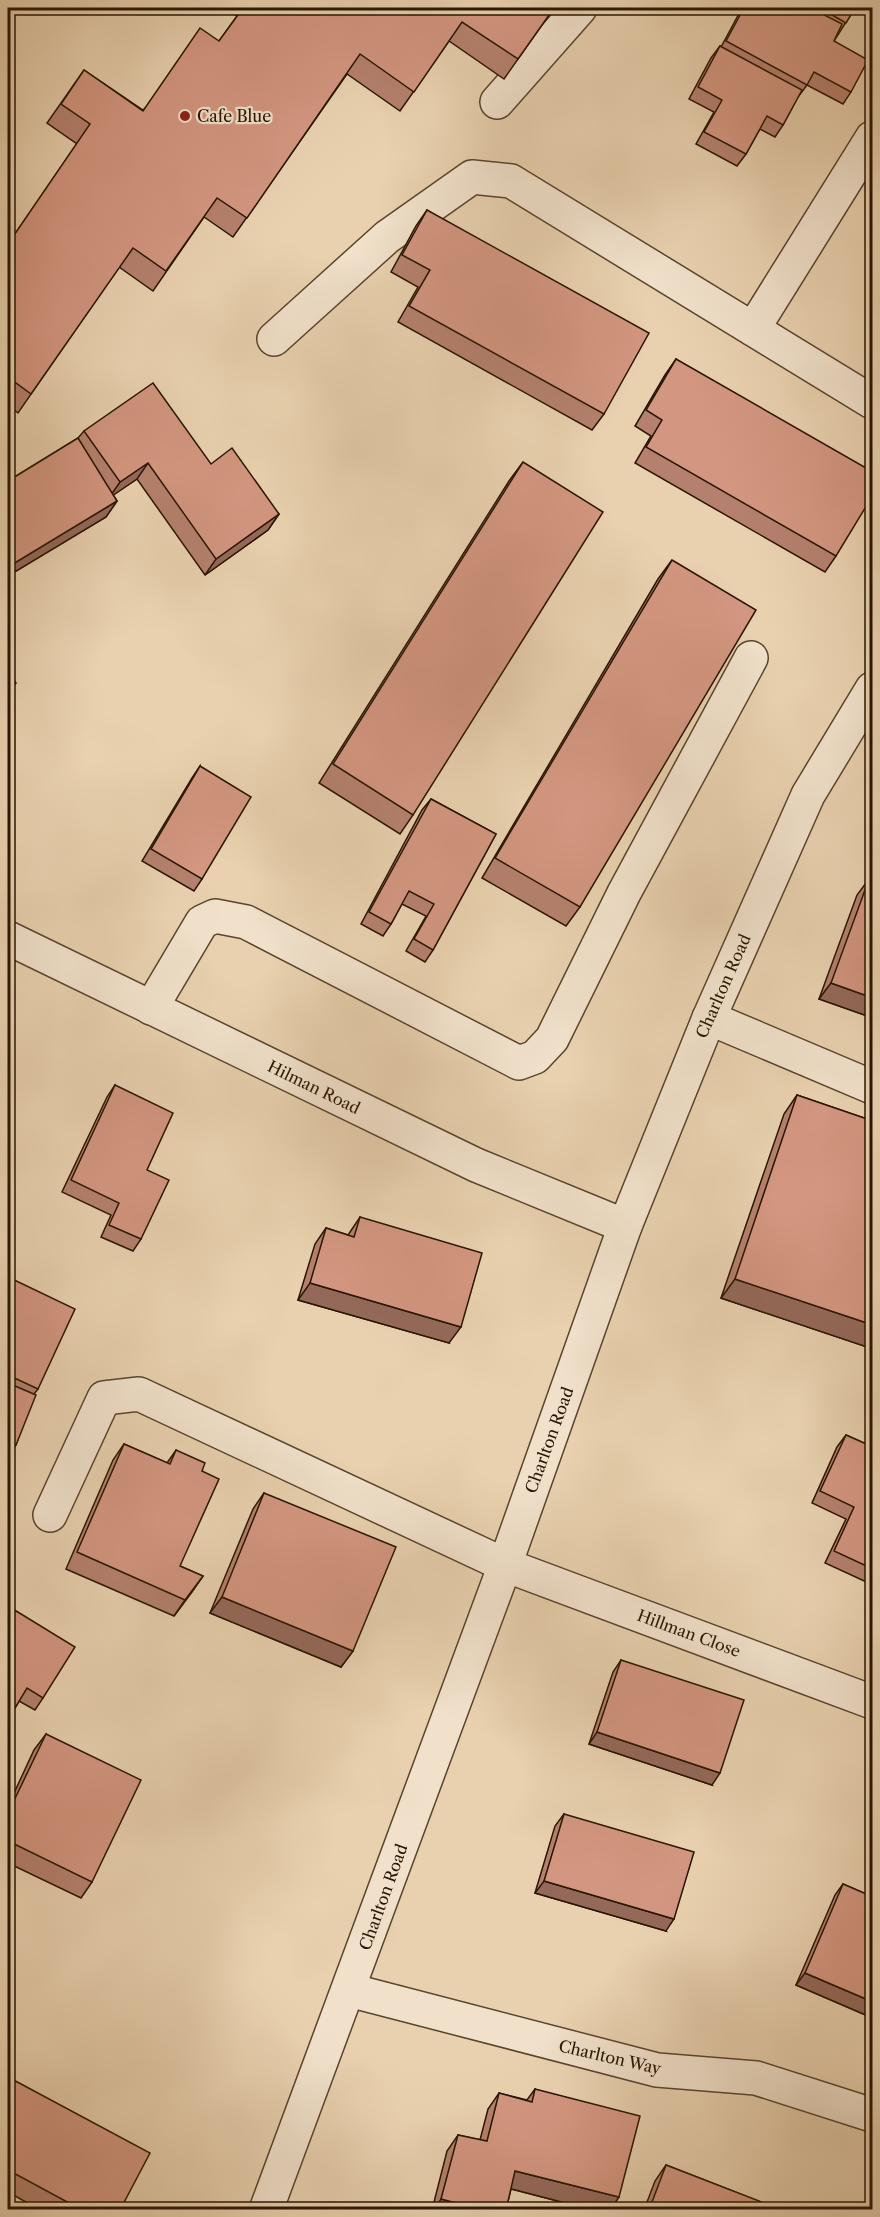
<svg xmlns="http://www.w3.org/2000/svg" width="880" height="2217" font-family="'Libre Caslon Text',serif">
<style>
.lines{fill:none;stroke-linecap:round;stroke-linejoin:round}
.minor-casing{stroke:#59442d;stroke-width:36}
.minor{stroke:#f1e1cb;stroke-width:33}
.wall{fill:#b5816e;stroke:#291502;stroke-width:1.5}
.shaded-wall{fill:#94695a;stroke:#291502;stroke-width:1.5}
.building{fill:#d39680;stroke:#291502;stroke-width:1.5}
.poi-dot{fill:#8f2418;stroke:#f1e1cb;stroke-width:2}
.labels{text-anchor:middle;dominant-baseline:central;stroke-width:4.5;stroke-linejoin:round;paint-order:stroke}
.poi-label{font-size:16px;fill:#291502;stroke:#f1e1cb;text-anchor:start}
.street-label{font-size:16px;fill:#291502;stroke:#f1e1cb}
</style>
<rect width="100%" height="100%" fill="#e9d1af"/>
<filter id="stains"><feTurbulence type="fractalNoise" baseFrequency=".00333" numOctaves="4"/><feColorMatrix values="0 0 0 0 .2 0 0 0 0 .09 0 0 0 0 .02 0 0 0 .5 -.17"/></filter>
<radialGradient id="worn" r=".72"><stop offset=".6" stop-color="#630" stop-opacity="0"/><stop offset="1" stop-color="#630" stop-opacity=".3"/></radialGradient>
<g class="lines">
<g class="minor-casing">
<g id="minor">
<path d="M497 102 580 8"/>
<path d="M753 329 872 138"/>
<path d="M274 339 387 237 472 177 511 181 872 402"/>
<path d="M8 938 476 1165 625 1226"/>
<path d="M151 1008 202 922 215 916 246 922 519 1063 535 1057 552 1039 624 893 751 658"/>
<path d="M709 1018 872 1087"/>
<path d="M50 1515 104 1398 139 1394 505 1565 872 1702"/>
<path d="M349 1990 657 2070 756 2078 872 2115"/>
<path d="M266 2210 505 1565 625 1226 709 1018 808 795 872 689"/>
</g>
</g>
<use href="#minor" class="minor"/>
</g>
<g class="wall">
<path d="M225 8H554L504 79 449 41 400 111 347 74 233 237 204 217 153 291 119 267 18 413 8 405V244L77 144 47 123 84 70 143 110 219 41 237 16Z"/>
<path d="M742 8H855L834 41 851 92 843 104 807 85 798 97 783 125 775 137 760 129 746 154 737 166 696 144 714 112 689 99 711 58 720 46 721 47Z"/>
<path d="M427 210 604 414 592 430 398 322 418 287 391 272 416 226Z"/>
<path d="M676 359 836 556 825 572 635 463 651 436 635 426 665 375Z"/>
<path d="M84 431 211 464 279 514 268 530 205 575 137 479 113 495 117 501 106 517 8 576V481L78 438Z"/>
<path d="M523 462 413 815 400 834 319 783 509 481Z"/>
<path d="M672 560 580 907 566 926 482 878 658 579Z"/>
<path d="M200 766 202 879 194 891 142 861 192 778Z"/>
<path d="M431 799 496 834 433 950 425 962 406 951 426 916 402 904 391 924 383 936 361 924 422 810Z"/>
<path d="M869 879 873 1018 819 999 857 895Z"/>
<path d="M115 1085 147 1170 141 1239 133 1251 101 1237 111 1215 62 1192 107 1097Z"/>
<path d="M797 1095 873 1121V1349L721 1298 784 1114Z"/>
<path d="M360 1217 449 1343 298 1300 315 1244 326 1228 348 1235Z"/>
<path d="M8 1277 38 1389 34 1394 16 1445 8 1456Z"/>
<path d="M846 1435 873 1447V1585L825 1563 846 1519 812 1503 837 1447Z"/>
<path d="M124 1444 167 1463 176 1450 202 1471 180 1566 203 1576 174 1616 66 1569 113 1460Z"/>
<path d="M264 1493 353 1651 341 1667 210 1613 253 1509Z"/>
<path d="M8 1606 43 1698 35 1710 19 1701 8 1720Z"/>
<path d="M621 1660 712 1785 589 1744 613 1672Z"/>
<path d="M46 1734 92 1882 81 1898 8 1863V1806L34 1750Z"/>
<path d="M564 1814 666 1931 535 1893 555 1826Z"/>
<path d="M843 1884 868 1895 873 1886V2009L868 2016 796 1985 835 1895Z"/>
<path d="M8 2077 120 2210H40L8 2192Z"/>
<path d="M535 2089 619 2197 610 2210H592L511 2189 506 2210H432L447 2151 458 2135 480 2140 488 2109 499 2093 527 2100Z"/>
<path d="M666 2165 782 2210H644L655 2181Z"/>
</g>
<g class="shaded-wall">
<path d="M148 463 137 479 109 498 120 482Z"/>
<path d="M117 501 106 517 8 576V567Z"/>
<path d="M279 514 268 530 205 575 216 559Z"/>
<path d="M16 683 8 694V688Z"/>
<path d="M831 983 873 998V1018L819 999Z"/>
<path d="M735 1279 873 1325V1349L721 1298Z"/>
<path d="M310 1283 461 1327 449 1343 298 1300Z"/>
<path d="M203 1576 192 1592 174 1616 185 1600Z"/>
<path d="M222 1597 353 1651 341 1667 210 1613Z"/>
<path d="M597 1732 720 1773 712 1785 589 1744Z"/>
<path d="M544 1881 674 1919 666 1931 535 1893Z"/>
<path d="M805 1973 873 2002V2009L868 2016 796 1985Z"/>
<path d="M515 2171 619 2197 610 2210H592L504 2187Z"/>
<path d="M441 2199 483 2210H434Z"/>
</g>
<g class="building">
<path d="M243 8H554L518 59 462 22 414 92 360 54 247 218 217 198 166 271 133 248 31 394 8 377V244L90 124 61 104 84 70 143 111 200 28 219 41Z"/>
<path d="M744 8H811L842 24 834 41 868 60 851 92 814 72 807 85 726 41Z"/>
<path d="M820 8H855L846 23Z"/>
<path d="M720 46 802 90 783 125 767 116 746 154 704 132 722 100 698 87Z"/>
<path d="M427 210 649 333 604 414 409 306 430 270 402 255Z"/>
<path d="M676 359 873 472V495L836 556 646 447 662 420 646 410Z"/>
<path d="M153 383 211 464 232 448 279 514 216 559 148 463 120 482 84 431Z"/>
<path d="M78 438 117 501 8 567V481Z"/>
<path d="M523 462 603 512 413 815 333 764Z"/>
<path d="M672 560 756 610 580 907 495 858Z"/>
<path d="M8 670 16 683 8 688Z"/>
<path d="M200 766 251 797 202 879 151 849Z"/>
<path d="M431 799 496 834 433 950 414 939 434 904 409 891 391 924 369 912Z"/>
<path d="M869 879 873 881V998L831 983Z"/>
<path d="M115 1085 173 1113 147 1170 169 1180 141 1239 109 1225 119 1203 71 1180Z"/>
<path d="M797 1095 873 1121V1325L735 1279Z"/>
<path d="M360 1217 482 1253 461 1327 310 1283 326 1228 354 1237Z"/>
<path d="M8 1277 75 1309 38 1389 8 1375Z"/>
<path d="M8 1383 36 1395 16 1445 8 1441Z"/>
<path d="M846 1435 873 1447V1569L834 1551 854 1507 820 1491Z"/>
<path d="M124 1444 170 1464 176 1450 205 1463 202 1471 219 1479 180 1566 203 1576 185 1600 77 1552Z"/>
<path d="M264 1493 396 1547 353 1651 222 1597Z"/>
<path d="M8 1606 75 1647 43 1698 27 1688 9 1718 8 1717Z"/>
<path d="M621 1660 744 1700 720 1773 597 1732Z"/>
<path d="M46 1734 141 1780 92 1882 8 1841V1813Z"/>
<path d="M564 1814 694 1852 674 1919 544 1881Z"/>
<path d="M843 1884 871 1896 873 1892V2002L805 1973Z"/>
<path d="M8 2077 150 2153 120 2210H82L8 2170Z"/>
<path d="M535 2089 640 2116 619 2197 515 2171 506 2210H483L441 2199 458 2135 487 2141 499 2093 532 2102Z"/>
<path d="M666 2165 782 2210H649Z"/>
</g>
<circle class="poi-dot" cx="185" cy="116" r="6"/>
<g class="labels">
<g class="poi-label">
<text x="197" y="116">Cafe Blue</text>
</g>
<g class="street-label">
<text transform="translate(723 986) rotate(-66)">Charlton Road</text>
<text transform="translate(314 1087) rotate(26)">Hilman Road</text>
<text transform="translate(549 1440) rotate(-70)">Charlton Road</text>
<text transform="translate(689 1633) rotate(20)">Hillman Close</text>
<text transform="translate(383 1897) rotate(-70)">Charlton Road</text>
<text transform="translate(610 2057) rotate(13)">Charlton Way</text>
</g>
</g>
<rect width="880" height="2217" fill="none" stroke="#e9d1af" stroke-width="30"/>
<rect x="9" y="9" width="862" height="2199" fill="none" stroke="#291502" stroke-width="3"/>
<rect x="15" y="15" width="850" height="2187" fill="none" stroke="#291502" stroke-width="1.5"/>
<rect width="100%" height="100%" filter="url(#stains)"/>
<rect width="100%" height="100%" fill="url(#worn)"/>
</svg>
